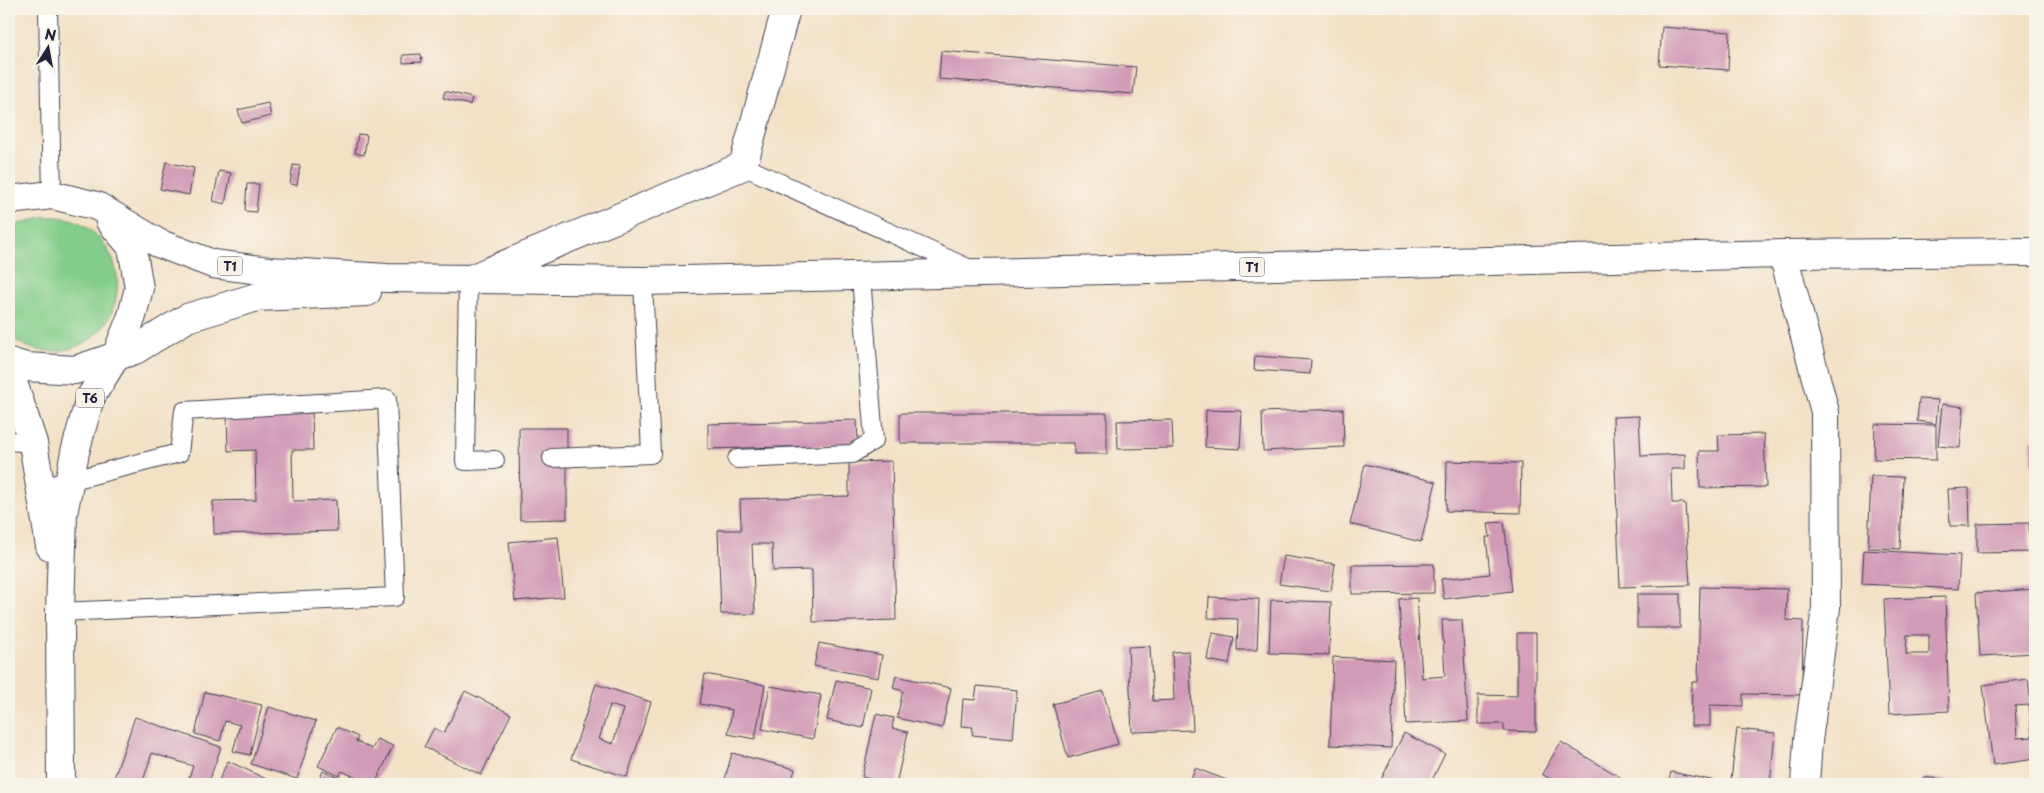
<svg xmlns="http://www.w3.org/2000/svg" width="2044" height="793" font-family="'Playpen Sans',sans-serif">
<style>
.green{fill:#82cd8b;stroke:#527863}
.building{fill:#d19ab6;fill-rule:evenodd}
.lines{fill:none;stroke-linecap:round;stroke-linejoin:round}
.lane-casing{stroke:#413f50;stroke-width:20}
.street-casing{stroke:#413f50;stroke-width:30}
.highway-casing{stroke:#413f50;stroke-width:30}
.lane{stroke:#fff;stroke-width:18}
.street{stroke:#fff;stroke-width:28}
.highway{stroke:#fff;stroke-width:28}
.labels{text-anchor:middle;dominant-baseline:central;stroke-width:5;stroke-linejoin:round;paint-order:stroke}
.shield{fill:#f7f3e8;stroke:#62616f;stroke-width:1}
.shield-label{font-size:12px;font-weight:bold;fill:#22223b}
</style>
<rect width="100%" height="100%" fill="#f7f3e8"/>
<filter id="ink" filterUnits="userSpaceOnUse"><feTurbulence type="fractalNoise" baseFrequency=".02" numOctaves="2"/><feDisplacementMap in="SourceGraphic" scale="10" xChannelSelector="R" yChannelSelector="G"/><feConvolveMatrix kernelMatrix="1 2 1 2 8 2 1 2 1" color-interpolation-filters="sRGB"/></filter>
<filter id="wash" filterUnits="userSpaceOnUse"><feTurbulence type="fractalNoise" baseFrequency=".0096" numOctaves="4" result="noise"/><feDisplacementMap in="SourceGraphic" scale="20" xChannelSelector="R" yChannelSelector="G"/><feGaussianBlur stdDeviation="1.12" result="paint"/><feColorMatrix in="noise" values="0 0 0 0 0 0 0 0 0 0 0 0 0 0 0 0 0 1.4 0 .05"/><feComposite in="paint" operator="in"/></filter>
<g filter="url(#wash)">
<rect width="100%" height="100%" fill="#f3e1c6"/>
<path class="green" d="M42 217C49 217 57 216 64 218 75 219 86 226 94 233 141 275 113 354 48 351 33 351 21 344 9 337V232L19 224Z"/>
<g id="blocks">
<g class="building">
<path d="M1662 27 1730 32 1728 70 1659 65Z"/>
<path d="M941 51 1136 67 1133 94 939 79Z"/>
<path d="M421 54 422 62 403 63V55Z"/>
<path d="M445 91 472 98 470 105 443 98Z"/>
<path d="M268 103 271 116 242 123 238 110Z"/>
<path d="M358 134 367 135 364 155 355 153Z"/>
<path d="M166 162 194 168 189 195 160 189Z"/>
<path d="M293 165 300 166 297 185 290 184Z"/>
<path d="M219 171 231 173 225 204 213 201Z"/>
<path d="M247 184H259L256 212 245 211Z"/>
<path d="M1255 356 1311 360 1310 374 1254 370Z"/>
<path d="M1919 399 1938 400 1936 424 1917 421Z"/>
<path d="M1942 404 1964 407 1960 448 1938 446Z"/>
<path d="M1343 409 1344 447 1263 451 1262 412Z"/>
<path d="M1206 410 1242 411 1240 449 1205 447Z"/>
<path d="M312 413 313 450H292L293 501 336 500 337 531 214 534 213 501 256 500 255 450 228 451 227 415Z"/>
<path d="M900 413H1107V454H1074V443H900Z"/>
<path d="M1639 416 1641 456 1685 454V469H1671L1672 503H1685L1690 585 1620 587 1613 417Z"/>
<path d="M857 420 858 445 708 449V424Z"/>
<path d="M1172 420 1173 448 1118 449 1117 421Z"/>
<path d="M1875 424 1936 425V460L1874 459Z"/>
<path d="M519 428H567V519L520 520Z"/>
<path d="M1764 434 1766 487 1700 488 1699 451H1719L1718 435Z"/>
<path d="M2031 439H2035V511H2034Z"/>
<path d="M892 461 896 620 813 622 812 570 773 571 772 544H752L755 614H721L718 530H741L740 499 849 496V462Z"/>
<path d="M1447 461 1521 463 1520 513 1446 511Z"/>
<path d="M1365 464 1436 482 1421 542 1350 524Z"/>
<path d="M1871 476 1903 477 1900 549 1868 548Z"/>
<path d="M1969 488 1970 526H1950L1948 489Z"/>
<path d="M1504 522 1512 591 1444 599 1441 579 1490 574 1486 537H1490L1488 523Z"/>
<path d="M2029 523 2030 552 1977 553V524Z"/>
<path d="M558 537 564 597 515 601 509 542Z"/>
<path d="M1864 550 1960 555 1958 589 1862 584Z"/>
<path d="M1284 556 1335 564 1331 591 1279 584Z"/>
<path d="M1434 564V593L1352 594V565Z"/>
<path d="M1700 587 1787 589 1786 620 1803 621 1802 695 1743 694V706L1710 705V726H1691L1692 682H1698Z"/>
<path d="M2035 589V653L1980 656 1976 593Z"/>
<rect x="1637" y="594" width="43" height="34"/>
<path d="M1209 597 1259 599 1257 650H1237L1238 619 1208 618Z"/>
<path d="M1945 597 1949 711 1889 714 1884 599ZM1907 635H1929V654H1906Z"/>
<path d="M1417 598 1422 678 1445 676 1442 620H1462L1468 721 1406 724 1399 599Z"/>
<path d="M1271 600 1331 602 1329 655 1269 653Z"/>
<path d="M1212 633 1234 637 1229 664 1207 660Z"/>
<path d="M1517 633H1536V732L1504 731V724H1478V695L1517 696Z"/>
<path d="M819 643 882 655 878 678 814 666Z"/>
<path d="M1150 646 1153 701 1174 700 1172 652 1189 651 1193 730 1132 732 1128 647Z"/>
<path d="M1333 657 1394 660 1391 748 1330 745Z"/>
<path d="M705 674 765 685 755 739 728 734 732 710 700 704Z"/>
<path d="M896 676 951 688 942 728 897 718 903 691 893 688Z"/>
<path d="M2028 679 2035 733V759L1993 765 1983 685ZM2029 705 2032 737 2017 738 2015 706Z"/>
<path d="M836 680 871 688 863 728 827 720Z"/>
<path d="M596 684 651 702 627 777 571 759ZM610 705 623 709 613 744 599 739Z"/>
<path d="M770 686 821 695 813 739 762 729Z"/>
<path d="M977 686 1017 690 1013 739 972 735 973 727 961 726 963 699 975 700Z"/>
<path d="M465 691 511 714 481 775 424 747 434 728 444 733Z"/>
<path d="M1103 691 1118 744 1068 758 1053 704Z"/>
<path d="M205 692 262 705 250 755 233 751 240 725 225 721 220 741 195 734Z"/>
<path d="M269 707 316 721 297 779 251 764Z"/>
<path d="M876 714 894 718 892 728 908 732 896 784 862 777Z"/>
<path d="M135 717 221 747 208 784H187L193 766 152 753 143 781 153 784H112Z"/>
<path d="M337 727 358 737 356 741 372 749 377 739 393 746 375 784H370L342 771 339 776 318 766Z"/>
<path d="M1737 729 1775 733 1770 784H1748V782L1731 780Z"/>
<path d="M1404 733 1445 754 1430 784H1379Z"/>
<path d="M1561 742 1620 777 1616 784H1558L1542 774Z"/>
<path d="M732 753 795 769 791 784H737V782L725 779Z"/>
<path d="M228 761 277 784H217Z"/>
<path d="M1195 768 1237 784H1189Z"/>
<path d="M323 771 352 784H317Z"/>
<path d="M1671 772 1726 783V784H1668Z"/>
<path d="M1923 777 1971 783V784H1922Z"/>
</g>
</g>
</g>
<g filter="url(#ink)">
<use href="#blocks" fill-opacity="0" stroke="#413f50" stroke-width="1"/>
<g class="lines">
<g class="lane-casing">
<g id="lane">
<path d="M48 9 52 195"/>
<path d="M743 166 970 269"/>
<path d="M468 280 465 461 495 460"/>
<path d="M9 441 33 443"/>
<path d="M552 458 651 454 643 281"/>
<path d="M737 459 852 454 874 440 861 277"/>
<path d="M41 488 179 453 184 411 387 399 395 597 60 612"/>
</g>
</g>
<g class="street-casing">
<g id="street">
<path d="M1783 254 1825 412 1826 608 1808 741 1805 784"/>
<path d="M468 280 743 166 786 9"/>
</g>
</g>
<g class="highway-casing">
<g id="highway">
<path d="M9 200 52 195 97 206 158 243 213 264 269 271 387 278 643 281 1783 254 2035 252"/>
<path d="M9 362 26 367 75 370 135 350 187 318 257 297 367 292"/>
<path d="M9 379 14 385 33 443 50 546"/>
<path d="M61 784 60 612 63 514 75 452 90 398 116 356 132 316 139 288 132 247 110 221"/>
</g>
</g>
<use href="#lane" class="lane"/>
<use href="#street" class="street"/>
<use href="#highway" class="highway"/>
</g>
</g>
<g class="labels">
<g class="shield">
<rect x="217.5" y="256.5" width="25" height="19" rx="4"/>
<rect x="1239.5" y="257.5" width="25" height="19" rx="4"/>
<rect x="76" y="388.5" width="28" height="19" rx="4"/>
</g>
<g class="shield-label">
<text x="230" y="266">T1</text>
<text x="1252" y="267">T1</text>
<text x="90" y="398">T6</text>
</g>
</g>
<rect width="2044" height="793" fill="none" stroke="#f7f3e8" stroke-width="30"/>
<g transform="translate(48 48) rotate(11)" stroke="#f7f3e8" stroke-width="4" paint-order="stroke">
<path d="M0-4L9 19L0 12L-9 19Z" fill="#22223b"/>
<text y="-8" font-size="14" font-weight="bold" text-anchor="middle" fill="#22223b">N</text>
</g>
</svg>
